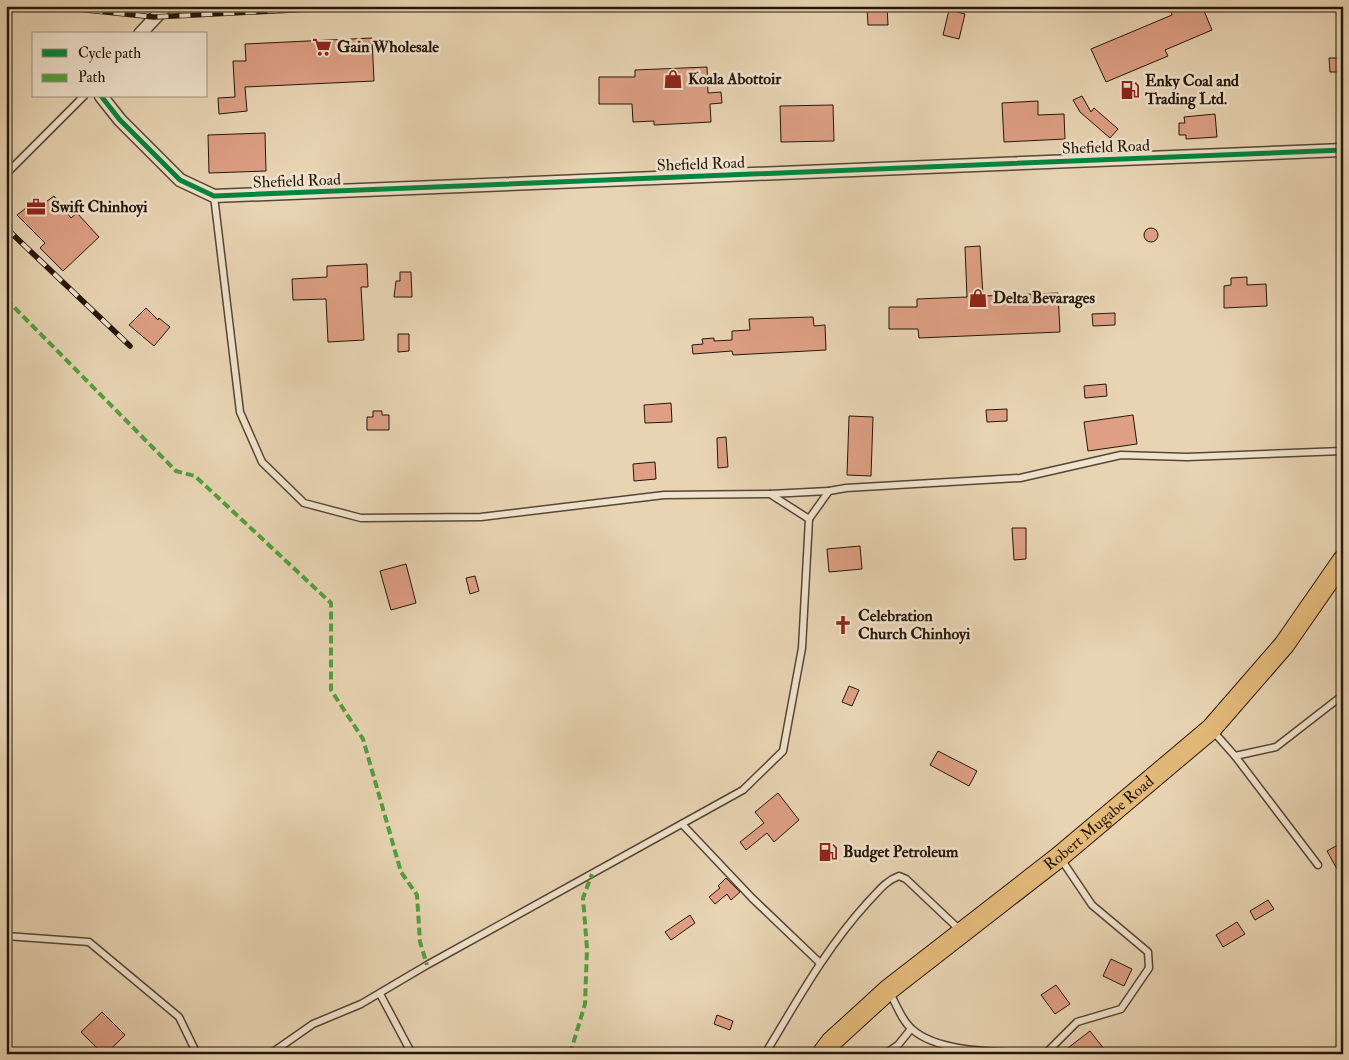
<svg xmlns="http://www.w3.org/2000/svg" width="1349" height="1060" font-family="'IM FELL Double Pica',serif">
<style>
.building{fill:#de9f84;stroke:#25160a}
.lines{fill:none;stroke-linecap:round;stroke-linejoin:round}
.service-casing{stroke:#564634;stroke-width:9}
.minor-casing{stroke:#564634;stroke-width:15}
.primary-casing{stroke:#25160a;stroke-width:22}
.service{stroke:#f0e3ce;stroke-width:6}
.minor{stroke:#f0e3ce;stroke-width:12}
.primary{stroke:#e4ba7a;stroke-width:20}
.rail-casing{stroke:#25160a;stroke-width:5.5}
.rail{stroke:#f0e3ce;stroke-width:4;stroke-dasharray:11;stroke-linecap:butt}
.quiet{stroke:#50a13e;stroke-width:4;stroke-dasharray:8 4;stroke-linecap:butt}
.cycleway-casing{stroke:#f0e3ce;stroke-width:8}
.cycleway{stroke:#00873e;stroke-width:5}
.labels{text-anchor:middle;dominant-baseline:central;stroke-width:5;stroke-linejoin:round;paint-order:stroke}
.poi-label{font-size:16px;font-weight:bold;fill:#25160a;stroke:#f0e3ce;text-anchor:start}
.street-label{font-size:16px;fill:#25160a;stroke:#f0e3ce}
</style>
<rect width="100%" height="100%" fill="#e8d4b3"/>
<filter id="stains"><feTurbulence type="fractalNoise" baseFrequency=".004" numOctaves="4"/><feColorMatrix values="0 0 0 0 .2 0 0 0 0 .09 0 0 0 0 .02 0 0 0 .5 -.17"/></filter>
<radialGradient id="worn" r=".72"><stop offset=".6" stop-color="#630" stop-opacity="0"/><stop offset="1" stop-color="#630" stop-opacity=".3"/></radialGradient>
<g class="building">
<path d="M887 6 888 25H868L867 7Z"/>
<path d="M1181 6H1202L1212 30 1165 50 1168 56 1106 82 1091 49 1172 15 1171 11Z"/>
<path d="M949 10 965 14 959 39 943 35Z"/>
<path d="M372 38 374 81 245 87 247 111 219 114 218 98 235 97 233 61H246L245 44Z"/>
<path d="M1329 58H1343V72H1330Z"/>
<path d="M707 67 708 93 721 92 722 103 710 104 711 122 654 125V121L633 122 632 104H599V77H635V70Z"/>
<path d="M1082 96 1091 112 1094 108 1118 129 1110 138 1080 112 1073 100Z"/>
<path d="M1038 101V115L1064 114 1065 139 1004 142 1002 103Z"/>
<path d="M833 105 834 141 781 142 780 106Z"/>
<path d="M1215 114 1217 137 1186 139V135H1179V123H1185L1184 117Z"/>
<path d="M265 133 266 171 209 173 208 135Z"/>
<path d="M54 196 71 218 77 213 99 237 63 271 40 248 45 243 17 215 39 198 43 204Z"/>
<circle cx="1151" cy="235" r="7"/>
<path d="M980 246 983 296 1058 293 1060 332 919 338 918 329H889V307H917V299L967 297 965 247Z"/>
<path d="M367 264 368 287H361L364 340 328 342 326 299 293 300 292 279 327 277V266Z"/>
<path d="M400 272H411L412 297H394L396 281H400Z"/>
<path d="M1247 277V285L1266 284 1267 306 1224 308V286L1231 285V278Z"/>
<path d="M146 308 158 320 159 318 170 327 154 346 129 325Z"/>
<path d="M1115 313V325L1093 326 1092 314Z"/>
<path d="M813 317 814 326 825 325 826 350 733 355 732 351 693 354 692 345 703 344 702 339 714 338V341L732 340V331L750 330 749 319Z"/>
<path d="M398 334H409V351L398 352Z"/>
<path d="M1106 384 1107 396 1085 398 1084 386Z"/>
<path d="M671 403 672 422 645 423 644 405Z"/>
<path d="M1007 409V421L987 422 986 410Z"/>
<path d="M373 411H382V415H389V430H367V417H373Z"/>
<path d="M1133 415 1137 444 1088 451 1084 422Z"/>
<path d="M849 416 873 417 871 476 847 475Z"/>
<path d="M726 437 728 467 718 468 717 438Z"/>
<path d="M655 462 656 479 634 481 633 464Z"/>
<path d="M1012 528H1026V559L1014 560Z"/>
<path d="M860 546 862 569 829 572 827 549Z"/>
<path d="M406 564 416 603 391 610 380 571Z"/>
<path d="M475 576 479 591 470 594 466 578Z"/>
<path d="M849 686 859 690 852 706 842 702Z"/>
<path d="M938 751 977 771 969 786 930 765Z"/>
<path d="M778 793 799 820 774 842 767 833 746 850 740 842 764 823 755 812Z"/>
<path d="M1343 842V880L1327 851Z"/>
<path d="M726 878 740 892 731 900 727 894 715 904 709 897 720 888 718 886Z"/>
<path d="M1268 900 1274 909 1255 920 1250 911Z"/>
<path d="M690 915 695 923 671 940 665 932Z"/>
<path d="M1237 922 1245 934 1223 947 1216 935Z"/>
<path d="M1111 959 1132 969 1124 986 1103 976Z"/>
<path d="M1056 985 1070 1004 1055 1014 1041 995Z"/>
<path d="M102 1012 125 1035 106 1054H103L81 1032Z"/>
<path d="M717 1015 733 1021 730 1030 714 1024Z"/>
<path d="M1090 1031 1104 1049 1097 1054H1060Z"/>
</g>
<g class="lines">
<g class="service-casing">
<g id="service">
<path d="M6 174 84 96"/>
<path d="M214 196 240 412 262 462 304 503 361 518 481 517 664 495 770 494 809 519 802 648 783 751 743 790 427 965 361 1004 313 1024 270 1054"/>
<path d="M770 494 829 491"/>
<path d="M809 519 829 491 846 488 1020 478 1121 455 1187 457 1343 451"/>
<path d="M1212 730 1235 756 1318 865"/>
<path d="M1235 756 1276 747 1343 695"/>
<path d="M682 824 752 898 820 963"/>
<path d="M6 936 89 942 179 1017 197 1054"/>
<path d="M890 993C896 1004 902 1021 912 1029 940 1055 1008 1051 1045 1054L1077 1022 1121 1009 1149 968 1148 952 1092 905 1061 859"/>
<path d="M380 994 412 1054"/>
<path d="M765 1054C797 1001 826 948 868 902 878 892 885 881 899 876L906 879 961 931"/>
<path d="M885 1054 898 1045 911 1029"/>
</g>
</g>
<g class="minor-casing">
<g id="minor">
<path d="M140 34 166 6"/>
<path d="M101 96 120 120 180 180 214 196 1343 150"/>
</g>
</g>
<g class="primary-casing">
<g id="primary">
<path id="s1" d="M822 1054 831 1042 888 990 1059 857 1211 729 1284 645 1343 560"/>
</g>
</g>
<use href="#service" class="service"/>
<use href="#minor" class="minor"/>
<use href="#primary" class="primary"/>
<g class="rail-casing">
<g id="rail">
<path d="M48 6 154 17 372 6"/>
<path d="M6 228 130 346"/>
</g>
</g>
<use href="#rail" class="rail"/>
<g class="quiet">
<path d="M6 299 176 471 195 476 331 603V690L363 739 401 872 417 895 420 942 427 965"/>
<path d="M570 1054 585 1004 587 949 583 898 592 874"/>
</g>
<g class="cycleway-casing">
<path id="cycleway" d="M101 96 120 120 180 180 214 196 1343 150"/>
</g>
<use href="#cycleway" class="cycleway"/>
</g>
<defs>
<g id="supermarket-bare" transform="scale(1.5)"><path d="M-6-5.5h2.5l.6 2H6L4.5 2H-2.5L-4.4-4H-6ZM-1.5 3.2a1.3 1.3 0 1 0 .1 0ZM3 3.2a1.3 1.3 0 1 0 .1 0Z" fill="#8f2418" stroke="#f0e3ce" stroke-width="2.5" paint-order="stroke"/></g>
<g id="shop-bare" transform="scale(1.5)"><path d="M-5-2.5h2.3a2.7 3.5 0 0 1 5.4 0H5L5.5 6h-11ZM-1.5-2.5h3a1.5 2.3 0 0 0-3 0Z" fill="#8f2418" stroke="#f0e3ce" stroke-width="2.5" paint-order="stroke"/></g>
<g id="fuel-bare" transform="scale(1.5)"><path d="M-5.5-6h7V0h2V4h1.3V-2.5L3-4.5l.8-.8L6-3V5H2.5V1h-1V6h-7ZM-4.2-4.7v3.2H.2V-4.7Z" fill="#8f2418" stroke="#f0e3ce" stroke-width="2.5" paint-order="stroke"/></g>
<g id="office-bare" transform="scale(1.5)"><path d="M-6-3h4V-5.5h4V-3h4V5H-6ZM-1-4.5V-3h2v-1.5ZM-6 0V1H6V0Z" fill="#8f2418" stroke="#f0e3ce" stroke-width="2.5" paint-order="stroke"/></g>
<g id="church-bare" transform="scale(1.5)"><path d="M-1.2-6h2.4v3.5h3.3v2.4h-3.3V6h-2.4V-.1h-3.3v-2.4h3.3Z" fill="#8f2418" stroke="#f0e3ce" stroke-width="2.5" paint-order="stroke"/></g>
</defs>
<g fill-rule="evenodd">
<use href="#supermarket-bare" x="322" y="47"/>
<use href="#shop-bare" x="673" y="79"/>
<use href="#fuel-bare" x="1130" y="90"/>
<use href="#office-bare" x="36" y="207"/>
<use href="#shop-bare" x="978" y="298"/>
<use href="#church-bare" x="843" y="625"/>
<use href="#fuel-bare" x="828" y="852"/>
</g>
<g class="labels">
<g class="poi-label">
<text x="337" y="47">Gain Wholesale</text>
<text x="688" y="79">Koala Abottoir</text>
<text x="1145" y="81">Enky Coal and<tspan x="1145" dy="18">Trading Ltd.</tspan></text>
<text x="51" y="207">Swift Chinhoyi</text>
<text x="993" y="298">Delta Bevarages</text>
<text x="858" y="616">Celebration<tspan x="858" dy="18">Church Chinhoyi</tspan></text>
<text x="843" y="852">Budget Petroleum</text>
</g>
<g class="street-label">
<text transform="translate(1106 147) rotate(-2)">Shefield Road</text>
<text transform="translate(701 164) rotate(-2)">Shefield Road</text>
<text transform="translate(297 181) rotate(-2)">Shefield Road</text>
<text stroke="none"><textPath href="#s1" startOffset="361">Robert Mugabe Road</textPath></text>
</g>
</g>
<rect width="1349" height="1060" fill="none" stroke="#e8d4b3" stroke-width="25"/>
<rect x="8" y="8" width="1334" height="1045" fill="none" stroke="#25160a" stroke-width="2.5"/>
<rect x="12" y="12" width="1324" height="1035" fill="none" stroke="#25160a"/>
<rect x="32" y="32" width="175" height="65" fill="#f0e3ce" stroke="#9f9180"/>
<rect x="42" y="49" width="25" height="8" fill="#00873e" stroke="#9f9180"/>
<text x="78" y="58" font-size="15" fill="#25160a">Cycle path</text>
<rect x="42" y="74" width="25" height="8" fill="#50a13e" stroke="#9f9180"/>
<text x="78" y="82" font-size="15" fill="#25160a">Path</text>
<rect width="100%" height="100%" filter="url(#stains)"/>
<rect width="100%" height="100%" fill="url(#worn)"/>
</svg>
